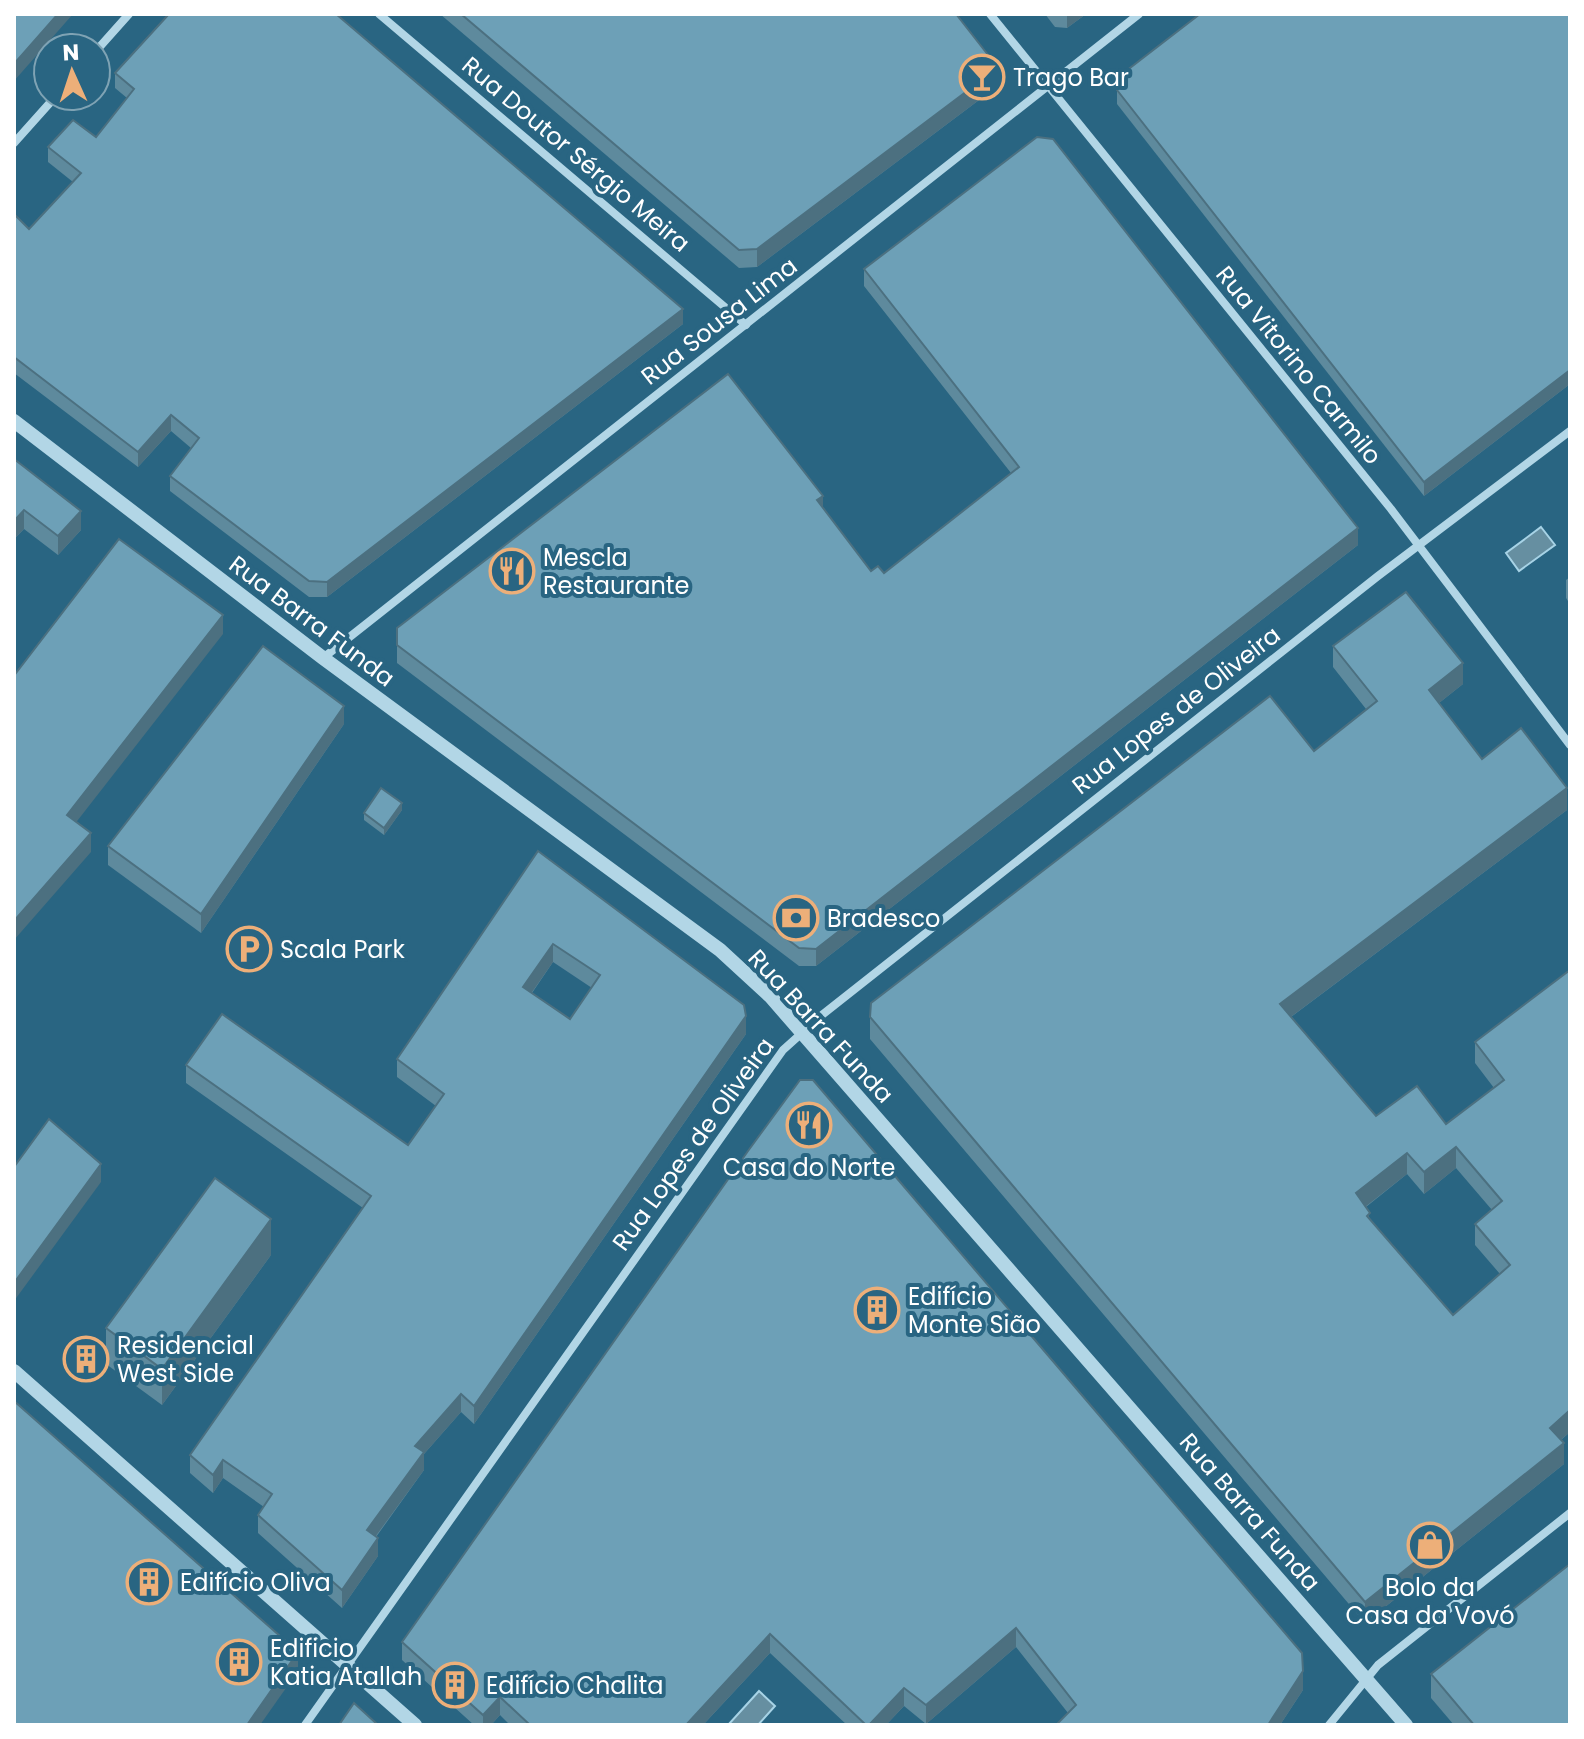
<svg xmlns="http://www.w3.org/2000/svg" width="1584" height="1739" font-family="Poppins,sans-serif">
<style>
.water{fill:#668fa1;stroke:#a7d3e6;stroke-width:2}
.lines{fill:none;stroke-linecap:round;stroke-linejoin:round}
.minor{stroke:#b2d6e6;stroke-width:8}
.tertiary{stroke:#b2d6e6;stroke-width:14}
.wall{fill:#5e8a9d;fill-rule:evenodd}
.shaded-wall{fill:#4c7080}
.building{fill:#6da0b7;stroke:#4c7080;stroke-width:2;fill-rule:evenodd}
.labels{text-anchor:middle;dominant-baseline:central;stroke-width:8;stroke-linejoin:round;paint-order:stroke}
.poi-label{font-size:24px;fill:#fff;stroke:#296582;text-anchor:start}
.street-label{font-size:24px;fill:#fff;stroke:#296582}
</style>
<rect width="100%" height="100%" fill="#296582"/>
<g class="water">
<path d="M1541 527 1555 545 1519 571 1506 553Z"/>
<path d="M759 1691 775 1706 758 1725H728Z"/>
</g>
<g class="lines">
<g class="minor">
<path d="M379 14 746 325"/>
<path d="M990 14 1391 509 1570 745"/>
<path d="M96 51 129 14"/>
<path d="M14 143 56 96"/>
<path d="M323 658 1139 14"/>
<path d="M305 1725 783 1050 822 1015 1378 576 1570 431"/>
<path d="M1329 1725 1378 1665 1570 1513"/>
</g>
<g class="tertiary">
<path d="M14 421 323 658 720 950 770 996 1406 1725"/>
<path d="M14 1371 415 1725"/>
</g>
</g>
<g class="wall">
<path d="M440 14H956L992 77 991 91 757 267 739 268Z"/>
<path d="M1045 14H1086L1067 28 1055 27Z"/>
<path d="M1570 14V384L1424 496 1117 104V78Z"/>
<path d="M115 73 683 324 327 597H309L170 491V476L191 448 171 431 138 467 14 373V214L29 229 73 182 48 162V147L96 137 127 98 115 88Z"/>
<path d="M864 269 1358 545 816 966H799L397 663V628L823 509 871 571 884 573 1011 473 864 286Z"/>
<path d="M14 459 81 530 58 555 24 529 14 539Z"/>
<path d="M1570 560V604L1566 598V580L1570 577Z"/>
<path d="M1333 646 1463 684 1439 703 1482 759 1567 810 1291 1017 1376 1116 1446 1124 1494 1088 1475 1063V1042L1570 970V1432L1561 1440 1564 1464 1365 1623 870 1039V1017L1314 751 1366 709 1333 667ZM1456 1168 1492 1210 1475 1224V1245L1500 1274 1453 1315 1370 1220 1366 1207 1407 1174 1424 1194Z"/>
<path d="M344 724 201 933 108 865V846Z"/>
<path d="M402 810 384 835 364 820V813Z"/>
<path d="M538 851 746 1034 474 1424 461 1412 424 1454V1470L376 1537 378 1556 342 1608 258 1533V1515L264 1507 223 1478 213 1493 190 1473V1455L363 1208 186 1083V1065L408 1145 436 1106 397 1077V1059ZM553 962 592 988 570 1019 532 993Z"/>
<path d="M748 1151 1303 1690 1280 1725H1056L1068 1713 1016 1647 926 1724 904 1706 886 1725H847L770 1653 703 1725H510L500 1715 491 1725H474L402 1660V1642Z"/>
<path d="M271 1255 162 1405 106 1364V1328Z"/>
<path d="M1431 1674 1570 1725H1454L1431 1698Z"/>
</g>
<g class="shaded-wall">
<path d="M58 14H73L14 81V64Z"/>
<path d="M1067 14H1086L1067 28Z"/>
<path d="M992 60V77L991 91 757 267V249Z"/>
<path d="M683 309V324L327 597V582Z"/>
<path d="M1570 370V384L1424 496V482Z"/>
<path d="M171 415V431L138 467V452Z"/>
<path d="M823 496V513L817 500Z"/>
<path d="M24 510V529L14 539V521Z"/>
<path d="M81 511V530L58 555V536Z"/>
<path d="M1358 528V545L816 966V949Z"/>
<path d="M223 615V634L67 834V815Z"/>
<path d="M1463 663V684L1429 711V690Z"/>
<path d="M344 706V724L201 933V914Z"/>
<path d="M1567 788V810L1280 1025V1004Z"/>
<path d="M402 803V810L384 835V828Z"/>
<path d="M91 833V852L14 940V921Z"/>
<path d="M553 944V962L523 1005V987Z"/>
<path d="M746 1016V1034L474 1424V1406Z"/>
<path d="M1456 1147V1168L1424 1194V1172Z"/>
<path d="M1407 1153V1174L1356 1214V1193Z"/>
<path d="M101 1164V1182L14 1301V1283Z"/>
<path d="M271 1219V1255L162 1405V1369Z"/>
<path d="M461 1394V1412L424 1454V1470L367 1548V1530L415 1446Z"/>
<path d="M1570 1410V1432L1550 1449V1428Z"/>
<path d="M1564 1443V1464L1365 1623V1602Z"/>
<path d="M223 1460V1478L213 1493V1475Z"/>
<path d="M378 1538V1556L342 1608V1590Z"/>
<path d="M1016 1628V1647L926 1724V1705Z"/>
<path d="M770 1634V1653L703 1725H686Z"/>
<path d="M298 1652V1671L260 1725H247Z"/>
<path d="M1303 1671V1690L1280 1725H1268Z"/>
<path d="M904 1688V1706L886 1725H869Z"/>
<path d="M500 1697V1715L491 1725H483V1715Z"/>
</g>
<g class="building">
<path d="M14 14H58L14 64Z"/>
<path d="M169 14H336L683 309 327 582 309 581 170 476 199 438 171 415 138 452 14 357V214L29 229 81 173 48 147 73 120 96 137 134 89 115 73Z"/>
<path d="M461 14H956L992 60 991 73 757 249 739 250Z"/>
<path d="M1200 14H1570V370L1424 482 1117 90V78Z"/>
<path d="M1037 137 1053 139 1358 528 816 949 799 948 397 645V628L728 374 823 496 817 500 871 571 878 566 884 573 1019 467 864 269Z"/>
<path d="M14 459 81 511 58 536 24 510 14 521Z"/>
<path d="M119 539 223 615 67 815 91 833 14 921V671L16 673Z"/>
<path d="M1406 592 1463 663 1429 690 1482 759 1521 728 1567 788 1280 1004 1376 1116 1417 1086 1446 1124 1504 1080 1475 1042 1570 970V1410L1550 1428 1564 1443 1365 1602 870 1017 871 1003 1270 696 1314 751 1377 701 1333 646ZM1456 1147 1502 1201 1475 1224 1510 1265 1453 1315 1367 1216 1370 1213 1356 1193 1407 1153 1424 1172Z"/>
<path d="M263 646 344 706 201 914 108 846Z"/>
<path d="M381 788 402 803 384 828 364 813Z"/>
<path d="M538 851 744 1005 746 1016 474 1406 461 1394 415 1446 424 1452 367 1530 378 1538 342 1590 258 1515 272 1494 223 1460 213 1475 190 1455 371 1196 186 1065 222 1014 408 1145 444 1094 397 1059ZM553 944 600 975 570 1019 523 987Z"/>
<path d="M800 1080H813L1302 1653 1303 1671 1268 1725H1056L1076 1705 1016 1628 926 1705 904 1688 869 1725H866L770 1634 686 1725H530L500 1697 483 1715 402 1642 748 1151Z"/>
<path d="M49 1119 101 1164 14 1283V1167Z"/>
<path d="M215 1178 271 1219 162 1369 106 1328Z"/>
<path d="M14 1401 298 1652 247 1725H14Z"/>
<path d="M1570 1564V1725H1474L1431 1674Z"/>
<path d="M354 1703 378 1725H339Z"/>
</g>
<defs>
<g id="bar-ring" transform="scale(2.3)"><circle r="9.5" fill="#296582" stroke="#edaf79" stroke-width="1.5"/><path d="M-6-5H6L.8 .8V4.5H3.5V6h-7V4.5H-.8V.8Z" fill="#edaf79"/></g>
<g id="restaurant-ring" transform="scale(2.3)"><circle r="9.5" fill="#296582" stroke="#edaf79" stroke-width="1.5"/><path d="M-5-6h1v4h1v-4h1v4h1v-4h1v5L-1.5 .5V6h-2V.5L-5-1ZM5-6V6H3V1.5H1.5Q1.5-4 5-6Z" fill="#edaf79"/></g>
<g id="bank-ring" transform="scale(2.3)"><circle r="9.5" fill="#296582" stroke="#edaf79" stroke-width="1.5"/><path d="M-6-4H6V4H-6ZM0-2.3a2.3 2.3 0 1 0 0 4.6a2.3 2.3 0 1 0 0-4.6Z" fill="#edaf79"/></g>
<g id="parking-ring" transform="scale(2.3)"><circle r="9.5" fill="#296582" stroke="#edaf79" stroke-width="1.5"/><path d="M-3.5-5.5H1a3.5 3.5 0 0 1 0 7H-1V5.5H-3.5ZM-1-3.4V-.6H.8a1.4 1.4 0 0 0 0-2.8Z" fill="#edaf79"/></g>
<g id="building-ring" transform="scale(2.3)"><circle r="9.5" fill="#296582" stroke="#edaf79" stroke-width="1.5"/><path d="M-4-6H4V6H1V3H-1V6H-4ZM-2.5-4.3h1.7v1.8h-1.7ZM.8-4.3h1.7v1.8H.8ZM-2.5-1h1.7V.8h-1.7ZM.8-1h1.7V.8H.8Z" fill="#edaf79"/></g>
<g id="shop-ring" transform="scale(2.3)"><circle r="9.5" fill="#296582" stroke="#edaf79" stroke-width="1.5"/><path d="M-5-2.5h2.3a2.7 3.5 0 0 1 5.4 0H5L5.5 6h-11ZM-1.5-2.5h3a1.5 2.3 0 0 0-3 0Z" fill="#edaf79"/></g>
</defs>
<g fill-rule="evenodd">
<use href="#bar-ring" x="982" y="77"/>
<use href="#restaurant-ring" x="512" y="571"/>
<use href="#bank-ring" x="796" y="918"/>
<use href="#parking-ring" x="249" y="949"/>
<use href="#restaurant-ring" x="809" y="1125"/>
<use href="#building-ring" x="877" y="1310"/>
<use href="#building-ring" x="86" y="1359"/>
<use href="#shop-ring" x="1430" y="1545"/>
<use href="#building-ring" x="149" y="1582"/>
<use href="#building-ring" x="239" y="1662"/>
<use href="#building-ring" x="455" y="1685"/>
</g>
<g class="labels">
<g class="poi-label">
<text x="1013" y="77">Trago Bar</text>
<text x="543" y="557">Mescla<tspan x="543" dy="28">Restaurante</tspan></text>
<text x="827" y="918">Bradesco</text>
<text x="280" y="949">Scala Park</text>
<text x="809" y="1167" text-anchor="middle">Casa do Norte</text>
<text x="908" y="1296">Edifício<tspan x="908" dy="28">Monte Sião</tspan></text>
<text x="117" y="1345">Residencial<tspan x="117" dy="28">West Side</tspan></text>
<text x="180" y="1582">Edifício Oliva</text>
<text x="1430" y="1587" text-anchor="middle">Bolo da<tspan x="1430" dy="28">Casa da Vovó</tspan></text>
<text x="270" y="1648">Edificio<tspan x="270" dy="28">Katia Atallah</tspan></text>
<text x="486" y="1685">Edifício Chalita</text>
</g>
<g class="street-label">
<text transform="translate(576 154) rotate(40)">Rua Doutor Sérgio Meira</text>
<text transform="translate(719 321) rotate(-38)">Rua Sousa Lima</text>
<text transform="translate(1299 365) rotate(51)">Rua Vitorino Carmilo</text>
<text transform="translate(312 621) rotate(37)">Rua Barra Funda</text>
<text transform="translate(1176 710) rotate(-38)">Rua Lopes de Oliveira</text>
<text transform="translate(821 1026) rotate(47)">Rua Barra Funda</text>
<text transform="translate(693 1144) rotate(-54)">Rua Lopes de Oliveira</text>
<text transform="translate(1250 1512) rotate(49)">Rua Barra Funda</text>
</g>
</g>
<rect width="1584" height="1739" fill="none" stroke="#ffffff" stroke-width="32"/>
<g transform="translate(72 72) rotate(357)"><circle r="38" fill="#296582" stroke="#7fa3b4" stroke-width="2"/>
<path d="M0-6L14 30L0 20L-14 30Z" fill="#edaf79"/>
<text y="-12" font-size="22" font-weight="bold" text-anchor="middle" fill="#ffffff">N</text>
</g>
</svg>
